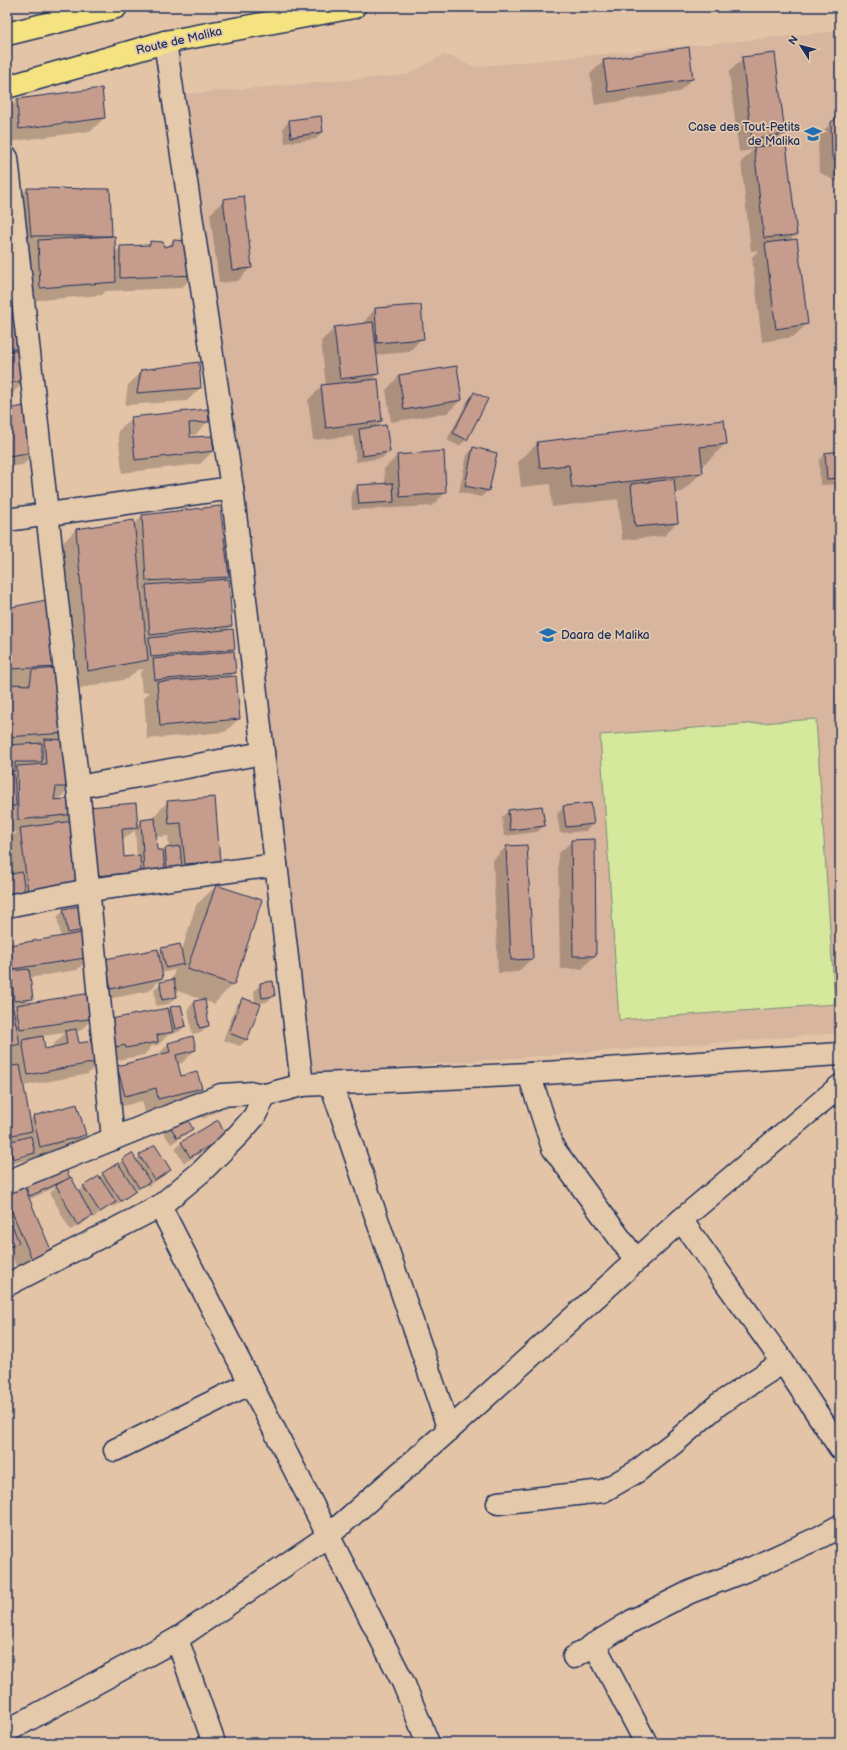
<svg xmlns="http://www.w3.org/2000/svg" width="847" height="1750" font-family="'Balsamiq Sans',sans-serif">
<style>
.built{fill:#d7b59e}
.green{fill:#d6e89b;stroke:#788c7c}
.shadow{fill:#0003;fill-rule:evenodd}
.building{fill:#c69d8d;stroke:#1b2f5e}
.lines{fill:none;stroke-linecap:round;stroke-linejoin:round}
.minor-casing{stroke:#1b2f5e;stroke-width:25}
.major-casing{stroke:#1b2f5e;stroke-width:25}
.minor{stroke:#e4c9ab;stroke-width:22}
.major{stroke:#f5e381;stroke-width:22}
.labels{text-anchor:middle;dominant-baseline:central;stroke-width:3.5;stroke-linejoin:round;paint-order:stroke}
.street-label{font-size:12px;fill:#1b2f5e;stroke:#e4c9ab}
.poi-label{font-size:12px;fill:#1b2f5e;stroke:#e4c9ab;text-anchor:end}
</style>
<rect width="100%" height="100%" fill="#e4c4a7"/>
<filter id="ink" filterUnits="userSpaceOnUse"><feTurbulence type="fractalNoise" baseFrequency=".025" numOctaves="2"/><feDisplacementMap in="SourceGraphic" scale="8" xChannelSelector="R" yChannelSelector="G"/><feConvolveMatrix kernelMatrix="1 2 1 2 8 2 1 2 1" color-interpolation-filters="sRGB"/></filter>
<g filter="url(#ink)">
<path class="built" d="M840 31V1033L314 1073 185 94 407 75 443 55 453 57 472 67Z"/>
<path class="green" d="M816 719 835 1004 619 1020 600 735Z"/>
<g class="shadow">
<path d="M743 58 784 134 772 146 796 234 789 241 807 324 793 337 762 342 752 257 759 250 751 251 741 162 753 150 739 152 729 72Z"/>
<path d="M604 61 692 79 679 92 595 105 590 74Z"/>
<path d="M18 100 104 118 91 131 7 142V111Z"/>
<path d="M840 117V184L819 172 818 136 831 123Z"/>
<path d="M289 121 322 132 316 139 285 143 283 128Z"/>
<path d="M27 189 109 190 111 237 114 253 121 247 147 246 151 242 163 248 166 247 173 241 187 242 195 275 181 288 106 291 102 295 27 301 26 254 31 249 18 248 14 203Z"/>
<path d="M224 200 251 267 238 281 219 283 210 214Z"/>
<path d="M375 309 422 338 409 352 376 355 378 374 371 381 381 421 374 428 389 451 382 458 356 462 353 436 313 440 308 400 322 386H326L321 341 335 328 362 324Z"/>
<path d="M16 315 25 380 12 394H7V316Z"/>
<path d="M142 371 200 388 187 401 125 405 128 385Z"/>
<path d="M399 376 461 400 447 413 391 422 386 390Z"/>
<path d="M474 394 486 400 466 440 459 446 447 440 468 400Z"/>
<path d="M7 410 36 452 23 465 7 467Z"/>
<path d="M131 418 208 421 195 435H189V438L213 451 200 464 122 473 118 431Z"/>
<path d="M840 440V484L820 485 819 460 826 454 839 453 837 442Z"/>
<path d="M538 443H726L706 463H700L702 472 682 492 674 493 677 522 664 536 622 540 618 499 552 507 550 484 521 487 518 462Z"/>
<path d="M474 448 496 454 488 491 481 497 459 492 467 455Z"/>
<path d="M443 452 445 493 432 506 352 510 351 493 358 486 385 485 384 469 398 455Z"/>
<path d="M142 516 228 576 224 580 231 626 226 631 234 648 229 653 235 672 230 677 239 719 225 732 147 739 144 697 149 692H142L140 673 144 669 137 670 128 679 69 690 57 549 76 529 134 525Z"/>
<path d="M55 600 65 733 57 741 72 786 57 801 75 814 66 823 80 885 7 903V876L11 875 7 842 17 832 7 833V609Z"/>
<path d="M167 802 219 861 206 874 83 889 135 804 137 825 141 821 154 819V816ZM135 830 137 857 123 858 122 841ZM168 836 169 849H166L162 852 156 851 155 837Z"/>
<path d="M564 807 593 824 586 831 560 833 557 814Z"/>
<path d="M508 811 544 826 537 832 504 836 502 817Z"/>
<path d="M572 841 595 955 582 969H560L558 854Z"/>
<path d="M506 847 532 958 518 972 498 973 493 860Z"/>
<path d="M216 886 233 984 214 1004 175 990 176 997 169 1004 156 1006 154 989 161 983 171 981 175 970 161 973 162 978 149 991 98 1001 92 973 158 954 162 949 181 953 196 905Z"/>
<path d="M85 906 91 957 77 970 29 978 32 998 26 1004 94 1017 80 1031H76L78 1045 99 1041 98 1033 167 1011 171 1008 185 1026 179 1032 168 1035 158 1045 152 1046 144 1055 113 1061 101 1060 88 1074 23 1086 29 1121 33 1117 77 1105 84 1135 71 1148 7 1165V1068L11 1067 9 1054 7 1056V949L10 946 61 937 57 917 64 910ZM16 1006 12 1010 11 1007ZM65 1033 52 1046 53 1048 44 1050 42 1036ZM24 1039 19 1044 18 1040ZM26 1155V1157L8 1161 7 1159Z"/>
<path d="M7 933 9 942 7 944Z"/>
<path d="M260 984 273 996 267 1002 256 1004 246 1040 240 1046 223 1040 236 1005 243 999 255 1003 254 991Z"/>
<path d="M204 1001 208 1026 202 1032 192 1034 188 1009 194 1002Z"/>
<path d="M168 1044 195 1050 182 1063 177 1064 180 1077 200 1088 187 1101 145 1112 142 1101 112 1109 104 1080 118 1066 156 1057Z"/>
<path d="M227 1103 220 1110 203 1119 200 1112Z"/>
<path d="M217 1122 218 1143 184 1163 175 1149 182 1142Z"/>
<path d="M170 1125 192 1128 185 1135 171 1144 163 1132Z"/>
<path d="M132 1154 135 1160 140 1156 170 1170 163 1176 148 1186 146 1184 114 1207 112 1205 93 1218 91 1216 84 1223 70 1230 50 1193 56 1187 28 1200 50 1250 36 1263 18 1271 10 1251 7 1253V1186L61 1162 77 1193 84 1187Z"/>
</g>
<g class="building">
<path d="M689 47 693 79 608 92 603 60Z"/>
<path d="M775 53 785 134 752 139 742 57Z"/>
<path d="M102 88 105 118 19 129 17 99Z"/>
<path d="M321 116 323 132 291 137 289 120Z"/>
<path d="M840 116V163L832 158 831 122Z"/>
<path d="M786 144 797 235 764 238 754 147Z"/>
<path d="M27 188 110 189 112 236H31Z"/>
<path d="M244 196 252 268 232 270 223 199Z"/>
<path d="M115 236 116 282 40 288 38 240Z"/>
<path d="M797 239 808 324 776 329 765 243Z"/>
<path d="M173 240 188 241 196 275 120 278V246L150 245V241L163 242 164 247 173 245Z"/>
<path d="M421 305 424 339 377 343 375 308Z"/>
<path d="M17 314 22 348 7 350V315Z"/>
<path d="M373 322 379 374 340 379 334 327Z"/>
<path d="M23 350 26 381 7 383V352Z"/>
<path d="M199 362 201 388 137 393 141 370Z"/>
<path d="M457 366 462 400 404 410 399 375Z"/>
<path d="M378 379 382 421 326 428 321 385Z"/>
<path d="M474 392 488 399 467 440 453 433Z"/>
<path d="M30 405 37 452 7 456V409Z"/>
<path d="M208 409 209 422 189 423 190 437 212 436 214 451 135 460 131 417Z"/>
<path d="M724 420 727 444 700 447 703 473 572 488 569 465 540 468 537 442Z"/>
<path d="M386 425 390 452 362 456 359 429Z"/>
<path d="M473 447 497 453 489 491 465 486Z"/>
<path d="M444 451 446 493 400 497 397 455Z"/>
<path d="M840 451V478L827 479 825 453Z"/>
<path d="M674 479 678 523 635 527 631 484Z"/>
<path d="M393 483 394 502 359 504 357 485Z"/>
<path d="M220 506 229 577 146 581 142 515Z"/>
<path d="M134 520 148 660 88 671 76 529Z"/>
<path d="M229 579 232 626 150 635 146 585Z"/>
<path d="M56 598 61 667 7 669V608Z"/>
<path d="M233 629 235 649 151 657 149 638Z"/>
<path d="M234 651 236 673 155 680 153 659Z"/>
<path d="M61 668 66 733 7 737V671H11L10 684 30 685 32 670Z"/>
<path d="M236 676 240 719 160 726 157 682Z"/>
<path d="M44 739 69 740 73 787H56L54 800 75 798 76 814 18 820 17 766 46 764Z"/>
<path d="M42 743V762H15V771L7 772V745Z"/>
<path d="M7 774H14L16 806H7Z"/>
<path d="M215 797 220 861 185 864 181 823 169 824 167 801Z"/>
<path d="M136 803 138 828 122 829 124 857 140 855 141 872 96 876 89 807Z"/>
<path d="M591 803 594 824 566 827 563 806Z"/>
<path d="M542 806 545 826 510 830 508 810Z"/>
<path d="M155 818 157 850H163L165 870 144 871 141 820Z"/>
<path d="M73 821 81 885 28 892 20 828Z"/>
<path d="M595 839 596 956H573L571 840Z"/>
<path d="M527 845 533 959 511 960 506 846Z"/>
<path d="M180 846 182 867 167 869 165 848Z"/>
<path d="M22 872 25 895 8 898 7 875Z"/>
<path d="M216 885 262 900 234 985 187 969Z"/>
<path d="M85 905 90 929 68 933 63 909Z"/>
<path d="M88 932 92 957 13 969 9 945Z"/>
<path d="M180 944 184 964 166 968 161 948Z"/>
<path d="M158 949 163 978 111 989 105 959Z"/>
<path d="M29 969 33 999 14 1001 11 971Z"/>
<path d="M7 979 20 1044 7 1047Z"/>
<path d="M174 979 177 997 162 1000 160 982Z"/>
<path d="M273 981 275 996 262 998 260 983Z"/>
<path d="M91 993 95 1018 20 1029 16 1005Z"/>
<path d="M242 998 261 1004 247 1040 229 1033Z"/>
<path d="M205 999 209 1026 199 1028 194 1001Z"/>
<path d="M181 1005 186 1026 175 1029 170 1007Z"/>
<path d="M168 1008 173 1032 157 1035 158 1042 126 1048 125 1045 116 1047 111 1019Z"/>
<path d="M76 1029 79 1043 99 1040 102 1061 28 1075 22 1040 43 1036 45 1049 67 1044 65 1031Z"/>
<path d="M193 1036 196 1050 176 1055 181 1076 197 1072 202 1088 158 1099 156 1088 125 1096 117 1066 170 1052 168 1043Z"/>
<path d="M20 1065 32 1131 7 1136V1067Z"/>
<path d="M77 1104 86 1135 40 1147 33 1116Z"/>
<path d="M185 1115 193 1129 177 1138 169 1124Z"/>
<path d="M218 1120 226 1136 190 1157 181 1142Z"/>
<path d="M31 1136 35 1153 13 1159 8 1142Z"/>
<path d="M155 1145 171 1170 155 1180 139 1155Z"/>
<path d="M132 1153 150 1182 139 1188 122 1159Z"/>
<path d="M62 1161 70 1178 30 1196 22 1179Z"/>
<path d="M118 1163 136 1191 121 1201 102 1173Z"/>
<path d="M99 1176 116 1202 100 1212 83 1186Z"/>
<path d="M71 1177 92 1216 77 1225 56 1185Z"/>
<path d="M21 1179 51 1250 32 1259 7 1200V1185Z"/>
<path d="M7 1211 19 1243 7 1248Z"/>
</g>
<g class="lines">
<g class="minor-casing">
<g id="minor">
<path d="M165 42 232 488 302 1085"/>
<path d="M7 158 78 787 113 1139"/>
<path d="M7 520 232 488"/>
<path d="M78 787 263 753"/>
<path d="M7 906 89 890 276 865"/>
<path d="M529 1074 553 1148 636 1260"/>
<path d="M331 1084 449 1430"/>
<path d="M7 1182 221 1095 254 1093 265 1095 302 1085 529 1074 840 1054"/>
<path d="M160 1206 403 1682 428 1743"/>
<path d="M681 1220 783 1362 840 1448"/>
<path d="M7 1285 160 1206 202 1171 239 1134 254 1117 265 1095"/>
<path d="M115 1450 251 1383"/>
<path d="M498 1503 603 1491 636 1472 675 1442 719 1404 783 1362"/>
<path d="M177 1639 214 1743"/>
<path d="M594 1644 646 1743"/>
<path d="M574 1657 632 1621 690 1592 752 1568 820 1537 840 1526"/>
<path d="M7 1731 177 1639 328 1536 449 1430 681 1220 840 1086"/>
</g>
</g>
<g class="major-casing">
<g id="major">
<path d="M7 34 116 7"/>
<path d="M7 87 165 42 354 7"/>
</g>
</g>
<use href="#minor" class="minor"/>
<use href="#major" class="major"/>
</g>
</g>
<defs>
<g id="school-bare" transform="scale(1.38)"><path d="M0-5L7-2L0 1L-7-2ZM-4 1L0 2.5L4 1V4Q0 6-4 4Z" fill="#1f6fb2" stroke="#e4c9ab" stroke-width="2.5" paint-order="stroke"/></g>
</defs>
<g fill-rule="evenodd">
<use href="#school-bare" x="813" y="134"/>
<use href="#school-bare" x="548" y="635"/>
</g>
<g class="labels">
<g class="street-label">
<text transform="translate(179 41) rotate(-13)">Route de Malika</text>
</g>
<g class="poi-label">
<text x="800" y="127">Case des Tout-Petits<tspan x="800" dy="14">de Malika</tspan></text>
<text x="561" y="635" text-anchor="start">Daara de Malika</text>
</g>
</g>
<rect width="847" height="1750" fill="none" stroke="#e4c9ab" stroke-width="24"/>
<rect x="12" y="12" width="823" height="1726" fill="none" stroke="#1b2f5e" stroke-width="1.5" filter="url(#ink)"/>
<g transform="translate(801 46) rotate(306)" stroke="#e4c9ab" stroke-width="3" paint-order="stroke">
<path d="M0-3L7 15L0 10L-7 15Z" fill="#1b2f5e"/>
<text y="-6" font-size="11" font-weight="bold" text-anchor="middle" fill="#1b2f5e">N</text>
</g>
</svg>
